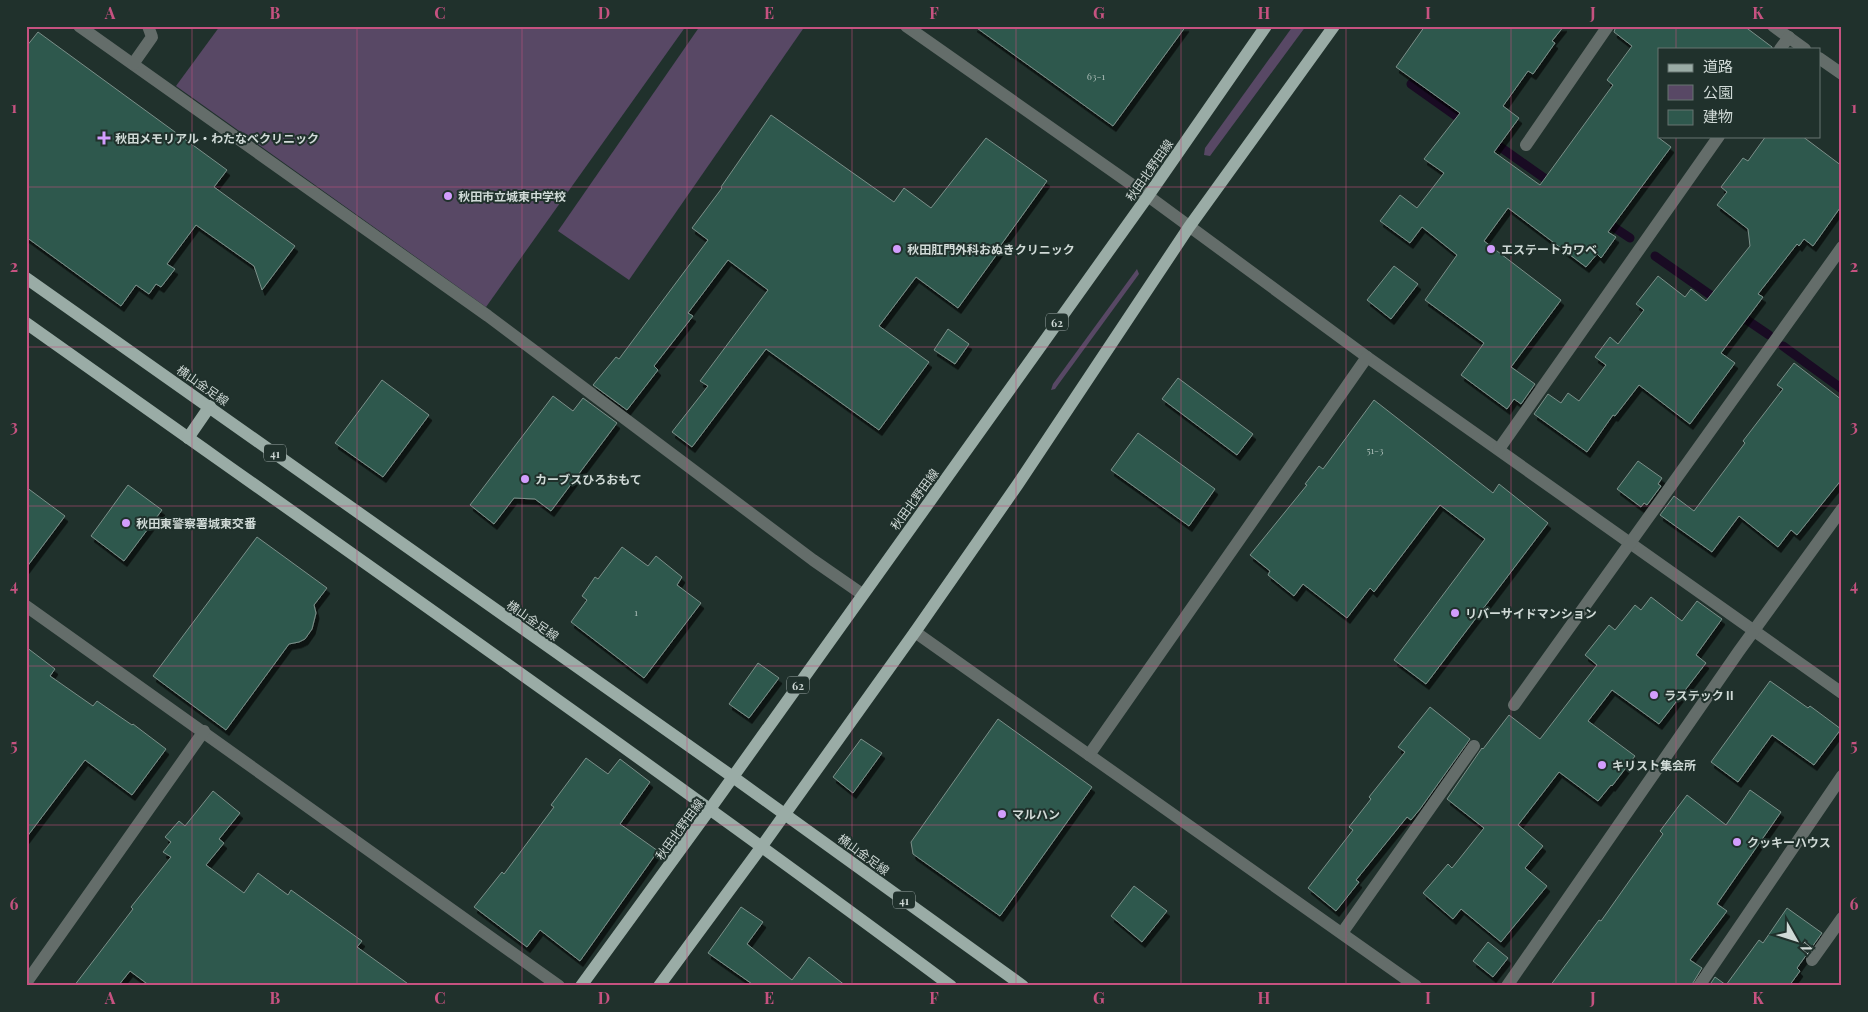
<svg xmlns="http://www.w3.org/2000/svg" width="1868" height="1012" font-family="'Playfair Display','Noto Sans JP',serif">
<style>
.green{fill:#584865}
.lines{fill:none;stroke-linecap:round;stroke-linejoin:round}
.stream{stroke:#190b23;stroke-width:9}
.building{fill:#2e584d;stroke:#7b8f89;filter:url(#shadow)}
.minor{stroke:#646d6a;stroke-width:12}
.major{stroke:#9aaca6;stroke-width:12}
.grid{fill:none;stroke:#c65280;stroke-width:1;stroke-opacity:0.55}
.poi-dot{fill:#d29dfd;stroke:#20312c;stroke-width:2}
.labels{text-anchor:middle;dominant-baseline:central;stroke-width:4;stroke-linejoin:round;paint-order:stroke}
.number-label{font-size:10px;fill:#a8bab4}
.shield{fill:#20312c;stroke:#9ba7a4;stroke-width:1}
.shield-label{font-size:11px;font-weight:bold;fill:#d0dad7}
.poi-label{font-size:12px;font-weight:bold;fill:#d0dad7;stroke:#20312c;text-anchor:start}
.street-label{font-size:12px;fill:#d0dad7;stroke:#20312c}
.neatline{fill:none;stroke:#c65280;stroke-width:2}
.grid-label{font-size:16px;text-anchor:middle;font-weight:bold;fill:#c65280}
</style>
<defs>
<filter id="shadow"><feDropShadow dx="3" dy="5.5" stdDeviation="0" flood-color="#0009"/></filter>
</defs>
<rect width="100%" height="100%" fill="#20312c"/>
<g class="green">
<path d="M220 26H686L486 307 176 86Z"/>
<path d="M700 26H805L629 280 558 231Z"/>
<path d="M1293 26H1306L1210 156 1204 155 1205 148Z"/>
<path d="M1137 269 1139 274 1055 389 1051 390 1053 384Z"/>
</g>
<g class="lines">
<g class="stream">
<path d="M1411 84 1466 123"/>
<path d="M1489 139 1554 185"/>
<path d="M1603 220 1630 238"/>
<path d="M1655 256 1719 301"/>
<path d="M1738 314 1769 335"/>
<path d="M1783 346 1842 389"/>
</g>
</g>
<g class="building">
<path d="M974 26H1186L1113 126Z"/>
<path d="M1425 26H1564L1552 41 1555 43 1533 74 1528 71 1503 106 1519 118 1494 152 1540 185 1613 85 1607 80 1632 46 1614 32 1616 26H1744L1772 47V49H1659V138L1671 147 1608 232 1616 237 1601 258 1597 254 1586 267 1508 208 1484 241 1561 300 1511 367 1535 384 1521 404 1514 399 1507 409 1461 375 1484 343 1425 300 1457 255 1422 227 1410 243 1380 221 1400 195 1417 208 1444 173 1424 159 1460 113 1396 67Z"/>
<path d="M38 32 227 170 214 187 295 246 262 290 254 266 196 225 167 264 175 269 161 287 156 284 149 294 136 285 121 306 26 237V47Z"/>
<path d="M771 115 894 202 904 188 931 208 986 138 1047 181 998 249 1000 250 958 308 916 277 879 326 929 362 879 430 766 349 692 447 672 432 708 386 700 381 768 290 728 260 688 313 693 316 654 366 658 370 627 410 593 385 616 357 619 359 708 240 692 228 722 188 721 187Z"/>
<path d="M1766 136H1802L1842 166V205L1813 246 1804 239 1799 246 1797 244 1758 294 1763 297 1721 353 1735 363 1690 424 1639 385 1615 416 1613 415 1587 452 1534 414 1548 394 1561 403 1568 393 1579 401 1606 365 1595 357 1610 337 1618 344 1644 310 1636 304 1658 276 1685 297 1691 289 1706 301 1750 246 1748 229 1717 205 1727 192 1721 187 1743 158 1748 161Z"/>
<path d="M1394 266 1418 284 1391 319 1367 300Z"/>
<path d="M948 329 969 344 955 364 934 350Z"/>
<path d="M1794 363 1842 400V479L1797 535 1791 530 1778 547 1739 516 1712 552 1660 515 1674 496 1694 511 1745 443 1743 441 1783 389 1777 385Z"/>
<path d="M1178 378 1253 434 1237 455 1162 399Z"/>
<path d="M382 380 429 415 383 477 335 443Z"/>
<path d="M553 396 573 411 583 398 617 423 551 511 535 499 514 498 494 524 470 505Z"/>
<path d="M1374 400 1493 493 1499 484 1548 523 1426 684 1394 660 1485 539 1440 505 1374 592 1370 588 1347 618 1303 584 1294 596 1268 575 1270 571 1250 555 1307 485 1305 484 1319 466 1323 469Z"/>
<path d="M1138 433 1215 489 1189 526 1111 470Z"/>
<path d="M1638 461 1662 478 1658 484 1661 486 1647 505 1644 503 1641 507 1617 489Z"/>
<path d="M128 485 162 510 124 561 91 536Z"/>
<path d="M26 487 65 516 26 568Z"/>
<path d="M257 537 327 588 314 605 316 613 312 629 305 639 299 642 289 644 226 730 153 676Z"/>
<path d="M622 547 648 566 656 556 682 577 677 585 701 603 644 678 571 622 587 600 582 596 595 577 598 579Z"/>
<path d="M1651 597 1682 621 1697 601 1722 619 1696 655 1706 663 1659 724 1612 690 1588 721 1635 756 1612 786 1611 785 1598 801 1559 772 1518 825 1543 846 1525 868 1547 886 1501 942 1461 909 1453 919 1423 893 1448 864 1452 868 1484 828 1447 799 1482 748 1483 749 1509 715 1540 739 1597 665 1585 655 1609 625 1615 630 1635 605 1641 610Z"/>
<path d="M26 647 55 669 50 676 93 706 97 701 132 725 133 724 166 749 132 795 85 760 26 838Z"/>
<path d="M758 663 779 678 749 718 729 704Z"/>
<path d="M1770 681 1808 708 1810 706 1841 729 1814 765 1772 735 1738 782 1711 762Z"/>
<path d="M1430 707 1470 739 1420 809 1411 820 1407 817 1356 880 1359 882 1336 911 1308 888 1353 830 1349 827 1371 799 1369 797 1405 752 1398 747Z"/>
<path d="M998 719 1092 787 1000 916 913 854 911 842Z"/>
<path d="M861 739 882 753 853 793 833 777Z"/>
<path d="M586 758 608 774 620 759 650 782 620 824 658 851 580 961 540 930 527 947 474 907 502 872 504 874 554 807 551 805Z"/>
<path d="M1750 790 1781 812 1717 904 1727 911 1690 960 1702 968 1691 986H1550L1599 920 1601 921 1630 880 1663 834 1660 831 1687 795 1726 825Z"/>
<path d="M213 791 240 813 219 839 224 843 206 865 244 893 258 873 288 895 291 890 362 941 357 947 411 986H150L130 971 118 986H74L133 909 131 907 171 857 163 852 171 842 165 837 179 821 185 826Z"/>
<path d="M1134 886 1167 911 1142 942 1111 916Z"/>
<path d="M741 907 763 922 747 944 792 980 809 957 846 986H755L708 953Z"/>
<path d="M1787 908 1822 933 1797 968 1800 971 1789 986H1709L1715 977 1726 985 1759 940 1763 943Z"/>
<path d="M1488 942 1508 958 1493 977 1473 961Z"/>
</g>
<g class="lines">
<g class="minor">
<path d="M79 26 488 316 813 560 862 594"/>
<path d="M906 26 1148 196 1367 357 1842 693"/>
<path d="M1773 26 1805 49"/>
<path d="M1780 49 1789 37"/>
<path d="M1819 58 1842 74"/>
<path d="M133 64 152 37 148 26"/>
<path d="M1526 145 1608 26"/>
<path d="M1499 449 1719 136"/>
<path d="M26 606 559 986"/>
<path d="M915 632 1416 986"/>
<path d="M1514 705 1842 247"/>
<path d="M1089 755 1367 357"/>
<path d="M1342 933 1474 746"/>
<path d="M1812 960 1842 918"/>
<path d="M26 983 204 731"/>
<path d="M1507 986 1739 651 1842 509"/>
<path d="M1699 986 1842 776"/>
</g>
<g class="major">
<path d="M26 278 733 777 1023 986"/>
<path d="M26 323C336 543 647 760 951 986"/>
<path d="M188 438 210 406"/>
<path d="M581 986 710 809 1148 196 1266 26"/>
<path d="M659 986 762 846 915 632 1018 484 1189 227 1334 26"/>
</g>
</g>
<path class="grid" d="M192 26V986M357 26V986M522 26V986M687 26V986M852 26V986M1016 26V986M1181 26V986M1346 26V986M1511 26V986M1676 26V49M1676 136V986M26 187H1842M26 347H1842M26 506H1842M26 666H1842M26 825H1842"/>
<g class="poi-dot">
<path d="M101.5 130.5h5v5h5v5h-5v5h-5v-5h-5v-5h5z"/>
<circle cx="448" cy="196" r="5"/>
<circle cx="897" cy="249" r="5"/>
<circle cx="1491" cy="249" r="5"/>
<circle cx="525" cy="479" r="5"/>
<circle cx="126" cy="523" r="5"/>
<circle cx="1455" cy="613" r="5"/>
<circle cx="1654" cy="695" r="5"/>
<circle cx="1602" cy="765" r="5"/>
<circle cx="1002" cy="814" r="5"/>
<circle cx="1737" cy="842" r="5"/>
</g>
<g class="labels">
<g class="number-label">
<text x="1096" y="76">63-1</text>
<text x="1375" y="450">51-3</text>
<text x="636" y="612">1</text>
</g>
<g class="shield">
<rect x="1046" y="313.5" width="22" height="17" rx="4"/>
<rect x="264" y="444.5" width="22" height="17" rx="4"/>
<rect x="787" y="676.5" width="22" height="17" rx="4"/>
<rect x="893" y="891.5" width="22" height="17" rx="4"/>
</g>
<g class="shield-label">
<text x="1057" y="322">62</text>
<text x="275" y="453">41</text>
<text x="798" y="685">62</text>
<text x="904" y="900">41</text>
</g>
<g class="poi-label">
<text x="115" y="138">秋田メモリアル・わたなべクリニック</text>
<text x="458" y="196">秋田市立城東中学校</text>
<text x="907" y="249">秋田肛門外科おぬきクリニック</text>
<text x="1501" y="249">エステートカワベ</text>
<text x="535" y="479">カーブスひろおもて</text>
<text x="136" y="523">秋田東警察署城東交番</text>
<text x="1465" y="613">リバーサイドマンション</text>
<text x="1664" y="695">ラステックⅡ</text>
<text x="1612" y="765">キリスト集会所</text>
<text x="1012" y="814">マルハン</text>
<text x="1747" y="842">クッキーハウス</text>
</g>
<g class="street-label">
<text transform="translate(1149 170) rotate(-55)">秋田北野田線</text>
<text transform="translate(203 385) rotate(35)">横山金足線</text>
<text transform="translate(914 499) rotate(-54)">秋田北野田線</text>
<text transform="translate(533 620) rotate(35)">横山金足線</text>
<text transform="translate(679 829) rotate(-54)">秋田北野田線</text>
<text transform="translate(864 854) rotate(36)">横山金足線</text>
</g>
</g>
<rect width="1868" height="1012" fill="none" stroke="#20312c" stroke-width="55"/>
<rect x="1658" y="48" width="162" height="90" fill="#20312c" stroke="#667570"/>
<rect x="1668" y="64" width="25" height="8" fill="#9aaca6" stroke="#667570"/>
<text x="1703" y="72" font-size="15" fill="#d0dad7">道路</text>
<rect x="1668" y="85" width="25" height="15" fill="#584865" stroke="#667570"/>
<text x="1703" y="98" font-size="15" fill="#d0dad7">公園</text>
<rect x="1668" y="110" width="25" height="15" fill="#2e584d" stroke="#667570"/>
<text x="1703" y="122" font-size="15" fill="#d0dad7">建物</text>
<g transform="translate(1796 940) rotate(129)" stroke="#20312c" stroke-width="4" paint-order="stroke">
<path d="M0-4L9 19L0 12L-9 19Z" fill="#d0dad7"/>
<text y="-8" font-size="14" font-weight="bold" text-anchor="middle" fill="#d0dad7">N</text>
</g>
<rect x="28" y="28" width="1812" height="956" class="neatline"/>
<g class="grid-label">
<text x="110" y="19">A</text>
<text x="275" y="19">B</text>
<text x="440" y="19">C</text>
<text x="604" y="19">D</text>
<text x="769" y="19">E</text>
<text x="934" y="19">F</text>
<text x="1099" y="19">G</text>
<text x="1264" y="19">H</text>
<text x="1428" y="19">I</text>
<text x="1593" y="19">J</text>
<text x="1758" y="19">K</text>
<text x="14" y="113">1</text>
<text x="1854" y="113">1</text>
<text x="14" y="272">2</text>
<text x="1854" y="272">2</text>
<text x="14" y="432">3</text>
<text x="1854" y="432">3</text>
<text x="14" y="591">4</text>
<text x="1854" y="591">4</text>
<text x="14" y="751">5</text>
<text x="1854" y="751">5</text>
<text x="14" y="910">6</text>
<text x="1854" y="910">6</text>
<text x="110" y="1004">A</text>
<text x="275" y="1004">B</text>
<text x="440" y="1004">C</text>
<text x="604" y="1004">D</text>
<text x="769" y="1004">E</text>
<text x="934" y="1004">F</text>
<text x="1099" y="1004">G</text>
<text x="1264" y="1004">H</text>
<text x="1428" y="1004">I</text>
<text x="1593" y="1004">J</text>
<text x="1758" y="1004">K</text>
</g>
</svg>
